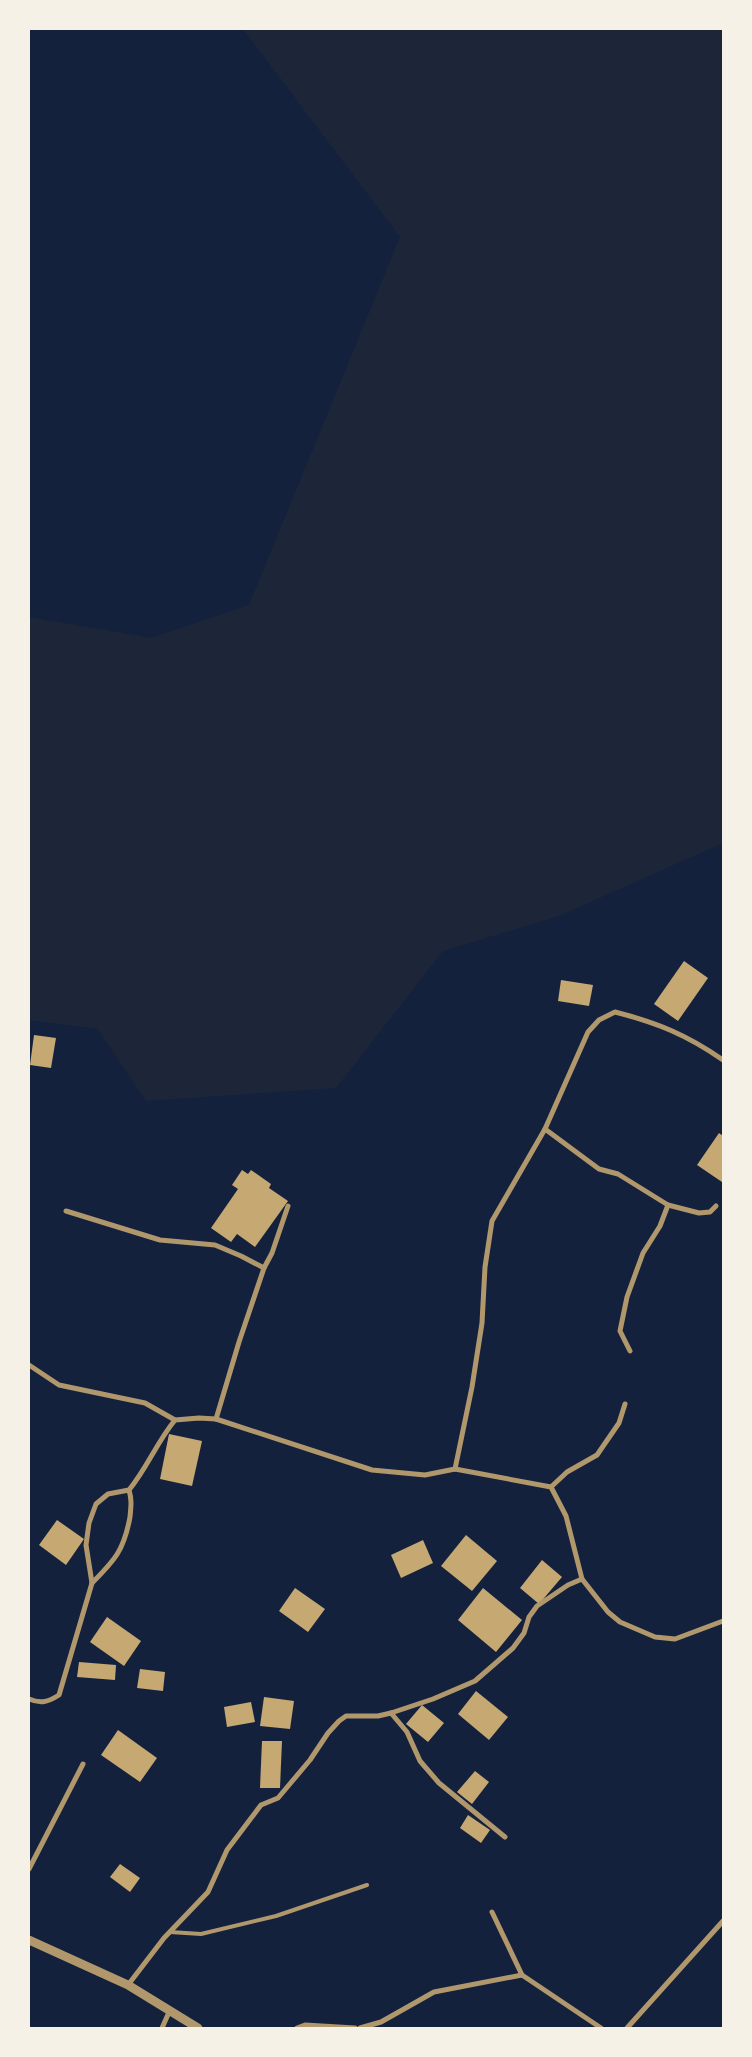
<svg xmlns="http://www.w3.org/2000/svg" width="752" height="2057" font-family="Lora,serif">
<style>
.green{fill:#1d2539}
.building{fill:#c6a872}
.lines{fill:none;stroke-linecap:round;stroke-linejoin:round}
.service{stroke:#b1986c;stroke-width:4}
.minor{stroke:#b1986c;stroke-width:5}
.tertiary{stroke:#b1986c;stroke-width:9}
</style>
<rect width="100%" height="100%" fill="#14213d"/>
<path class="green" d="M243 29H723V843L559 916 443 951 336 1088 146 1101 98 1029 29 1020V617L151 638 249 605 400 237Z"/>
<g class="building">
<path d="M684 961 708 978 678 1021 654 1004Z"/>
<path d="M561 980 593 985 589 1006 558 1001Z"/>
<path d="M34 1035 56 1038 51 1068 30 1065Z"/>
<path d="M719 1133 723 1136 722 1182 697 1165Z"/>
<path d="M242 1170 248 1174 251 1170 271 1184 269 1188 288 1201 255 1247 237 1234 231 1242 211 1228 238 1189 232 1185Z"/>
<path d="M169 1434 202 1441 192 1486 160 1479Z"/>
<path d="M57 1520 84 1539 66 1565 39 1545Z"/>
<path d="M466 1535 497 1561 472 1591 441 1566Z"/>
<path d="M423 1540 433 1563 401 1578 391 1555Z"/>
<path d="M542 1560 562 1577 539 1604 520 1588Z"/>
<path d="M295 1588 325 1609 308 1632 279 1611Z"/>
<path d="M483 1588 522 1620 496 1652 458 1620Z"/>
<path d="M107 1617 141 1641 124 1666 90 1642Z"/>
<path d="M79 1662 116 1665 115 1680 77 1677Z"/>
<path d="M140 1669 165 1672 163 1691 137 1688Z"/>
<path d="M476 1691 508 1717 489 1740 458 1714Z"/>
<path d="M264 1697 294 1701 290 1729 260 1726Z"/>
<path d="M251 1702 255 1722 227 1727 224 1707Z"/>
<path d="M422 1705 444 1723 428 1742 406 1724Z"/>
<path d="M118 1730 157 1758 140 1782 101 1755Z"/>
<path d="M262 1741H282L280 1788H260Z"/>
<path d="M475 1771 489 1782 472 1804 457 1792Z"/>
<path d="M468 1815 490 1830 481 1843 460 1828Z"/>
<path d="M120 1864 140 1878 130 1892 110 1877Z"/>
</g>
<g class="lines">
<path class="service" d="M170 1932 201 1934 276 1916 367 1885"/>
<g class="minor">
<path d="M545 1129 599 1169 618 1174 668 1205 699 1213 710 1212 716 1206"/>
<path d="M66 1211 160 1240 215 1245 241 1256 264 1268"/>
<path d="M630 1351 620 1331 627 1297 643 1253 660 1226 668 1205"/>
<path d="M29 1365 59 1385 145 1403 175 1420"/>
<path d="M216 1419 239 1342 264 1268 272 1253 288 1206"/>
<path d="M455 1469 472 1387 482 1323 485 1267 492 1221 545 1129 588 1032 599 1020 615 1012C658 1023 687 1035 723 1060"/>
<path d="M551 1487 567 1472 597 1455 619 1423 625 1404"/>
<path d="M92 1583C115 1560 124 1550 130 1517 131 1506 132 1500 129 1490"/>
<path d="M29 1699C41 1704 48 1702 59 1695L92 1583 86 1545 89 1523 96 1504 108 1494 129 1490C147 1468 157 1442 175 1420L199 1418 216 1419 372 1470 425 1475 455 1469 551 1487 566 1516 582 1579 608 1612 620 1622 655 1637 675 1639 723 1621"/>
<path d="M391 1713 407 1732 420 1761 439 1783 505 1837"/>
<path d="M29 1869 83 1764"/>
<path d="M492 1912 522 1975"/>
<path d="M128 1985 164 1938 208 1892 227 1850 261 1805 278 1798 310 1760 328 1733 339 1721 346 1716H378L391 1713 433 1699 475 1681 513 1648 524 1633 529 1617 537 1606 568 1585 582 1579"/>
<path d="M162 2028 170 2010"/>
<path d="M297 2028 305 2025 355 2028"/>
<path d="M360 2028 381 2022 434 1992 522 1975 601 2028"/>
<path d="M627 2028 723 1921"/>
</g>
<path class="tertiary" d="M29 1940 128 1985 198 2028"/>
</g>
<rect width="752" height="2057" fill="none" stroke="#f6f1e7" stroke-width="60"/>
</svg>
